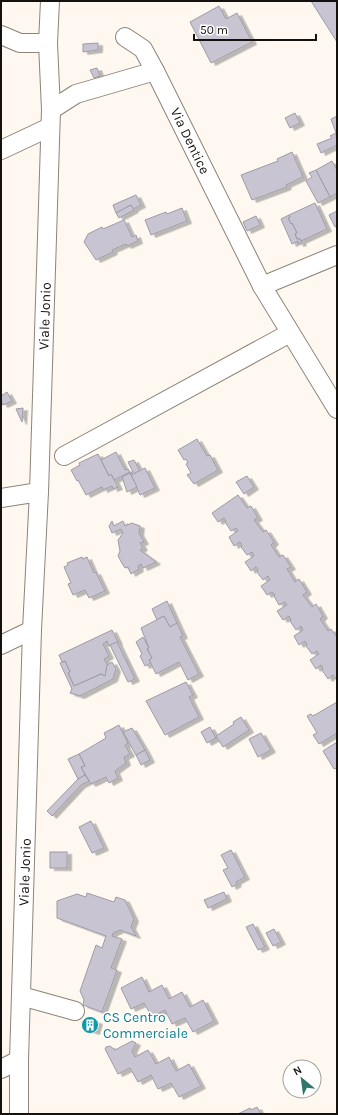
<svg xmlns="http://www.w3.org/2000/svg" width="338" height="1115" font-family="Karla,sans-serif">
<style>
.building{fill:#c9c4d2;stroke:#9e9aa7;filter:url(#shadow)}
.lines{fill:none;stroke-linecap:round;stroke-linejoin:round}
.minor-casing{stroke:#8c8479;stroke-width:20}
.minor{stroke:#fff;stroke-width:18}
.labels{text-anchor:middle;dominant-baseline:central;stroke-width:3;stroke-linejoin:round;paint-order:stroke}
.street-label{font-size:14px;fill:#15120e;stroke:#fff}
.culture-label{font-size:14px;fill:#0d838f;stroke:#fff;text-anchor:start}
</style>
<defs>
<filter id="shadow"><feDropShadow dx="4.5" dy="2.5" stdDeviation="0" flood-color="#0004"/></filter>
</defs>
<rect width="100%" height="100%" fill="#fef8f1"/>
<g class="building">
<path d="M311 1H337V42Z"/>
<path d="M219 6 226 19 237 13 252 42 211 63 190 22Z"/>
<path d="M98 43V50L83 52V44Z"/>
<path d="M97 68 100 76 94 78 90 70Z"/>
<path d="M295 113 300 123 290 128 285 118Z"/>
<path d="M337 116V133H336L331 119Z"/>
<path d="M336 133 337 145 321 153 317 144 332 138 330 136Z"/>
<path d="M292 152 303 177 286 185 287 187 252 200 241 175 278 161 277 159Z"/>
<path d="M332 161 337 170V193L330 197 316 170Z"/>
<path d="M316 170 330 197 318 203 306 181 312 177 309 173Z"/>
<path d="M136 195 141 205 133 209 131 205 116 213 113 205Z"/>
<path d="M315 203 327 229 301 241 300 239H297L295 234 297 233 292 223 291 224 288 218 290 217 289 215Z"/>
<path d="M131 205 134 210 119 218 116 213Z"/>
<path d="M182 208 187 221 151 235 145 220 166 212 167 214Z"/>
<path d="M337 211V226L335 227 329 215Z"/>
<path d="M289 215 290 217 288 218 291 224 292 223 297 233 295 234 297 239H300L302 243 299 244 298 241 292 244 281 219Z"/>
<path d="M256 216 260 225 247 231 243 222Z"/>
<path d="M124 220 132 237 136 235 138 241 127 246 126 244 112 250 113 252 96 260 84 242 88 234 102 227 103 229Z"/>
<path d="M7 392 12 401 3 405 1 401V396Z"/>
<path d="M23 408V410L22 422 16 409Z"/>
<path d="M197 439 207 456 210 455 218 470 194 484 187 475 191 473 186 464 188 463 186 459 184 460 178 450Z"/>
<path d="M116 452 125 470 128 469 130 472 114 480 111 474 109 476 101 460Z"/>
<path d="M98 454 109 476 111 474 118 487 113 489 112 486 103 490 102 487 86 495 78 480 77 481 71 470 80 465 79 463Z"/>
<path d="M134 460 140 471 131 475 130 473 133 472 128 462Z"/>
<path d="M145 468 155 488 140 495 131 475Z"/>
<path d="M130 473 137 487 127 492 122 477Z"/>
<path d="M247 476 254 487 244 494 236 482Z"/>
<path d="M238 495 247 508 251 506 258 518 254 520 263 532 266 530 274 542 271 545 279 557 283 555 291 567 287 569 295 582 299 579 307 592 303 595 312 607 316 604 323 616 320 619 328 631 331 629 337 637V642L336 643 337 645V678L336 679 333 675 328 679 322 670 323 669 321 665 316 669 310 660 319 654 317 651 312 654 306 646 307 644 305 641 299 645 294 636 303 630 301 626 296 630 290 621 291 620 289 616 283 620 277 611 287 605 285 602 279 605 274 596 275 595 272 592 267 595 261 586 270 580 268 576 263 580 257 572 258 570 256 567 251 571 245 562 254 556 252 552 247 555 241 547 242 546 240 542 234 546 229 537 238 531 236 528 231 531 225 522 226 521 224 518 218 522 212 513Z"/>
<path d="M112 521 114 526 123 521 125 526 132 523 140 526 139 533 144 542 140 543 143 548 140 550 156 562 143 568 141 564 138 566 139 569 131 574 128 567 125 568 123 565 118 556 120 551 118 540 123 533 121 529 112 533 109 526Z"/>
<path d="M82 557 83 559 87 557 94 573 96 572 105 591 89 598 85 590 73 595 68 584 71 583 64 567 68 565 67 563Z"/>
<path d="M167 601 177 623 170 627 164 616 157 620 152 609Z"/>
<path d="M164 616 170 627 177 623 183 636 180 637 199 674 188 680 179 662 156 674 149 660 152 658 147 649 149 648 141 628Z"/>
<path d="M112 630 118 642 109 646 107 641 103 644 109 656 104 659 108 666 105 676 101 674 74 686 68 673 70 672 65 661 62 662 59 655Z"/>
<path d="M143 637 149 648 147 649 152 658 149 660 151 663 145 666 140 656 142 654 136 642Z"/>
<path d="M117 642 135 679 128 682 110 645Z"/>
<path d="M65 661 70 672 68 673 74 686 101 674 105 676 107 665 112 662 116 669 113 679 80 696 70 693 72 689 60 663Z"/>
<path d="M186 682 193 695 189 697 199 717 165 735 146 701Z"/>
<path d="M337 702V733L319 744 313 735 317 733 307 716 311 714 313 716Z"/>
<path d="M241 717 249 730 223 747 216 736 234 724 233 722Z"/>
<path d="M119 725 128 743 125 745 130 754 124 757 126 763 115 771 118 778 109 783 106 777 91 784 81 767 85 766 79 754 106 738 104 733Z"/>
<path d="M210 727 216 738 207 743 201 732Z"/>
<path d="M132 728 145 750 136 755 123 732Z"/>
<path d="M261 733 271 750 258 757 249 739Z"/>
<path d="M337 742V768L334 769 323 751Z"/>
<path d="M145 750 150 760 141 765 136 755Z"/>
<path d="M79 754 85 766 81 767 85 775 78 779 68 759Z"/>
<path d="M85 775 89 781 81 785 52 816 47 811 78 779Z"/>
<path d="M91 821 104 848 92 853 79 827Z"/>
<path d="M231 850 245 877 236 882 237 884 232 887 223 870 228 868 221 855Z"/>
<rect x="50" y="852" width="17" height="16"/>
<path d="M224 892 227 899 208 908 204 900Z"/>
<path d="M87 893 114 902 116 897 125 900 134 919 131 927 136 936 120 930 113 933 112 936 122 939 111 968 117 970 102 1012 83 1005 84 1000 80 991 96 945 102 948 106 936 57 918V901L77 894 86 897Z"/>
<path d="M253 924 265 947 258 950 246 927Z"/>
<path d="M274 929 281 942 273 946 266 933Z"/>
<path d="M142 977 149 992 162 985 169 999 182 992 190 1007 203 1000 214 1021 193 1032 185 1018 172 1024 165 1010 152 1017 144 1003 131 1009 121 988Z"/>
<path d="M86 1018 98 1022 95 1032 82 1028Z"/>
<path d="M132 1041 136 1043 132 1051 135 1057 148 1050 156 1064 169 1057 176 1071 189 1064 201 1086 179 1097 171 1083 158 1089 151 1075 138 1082 130 1068 118 1074 105 1049 106 1047 110 1046 115 1050Z"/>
<path d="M257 1107 261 1114H238L250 1108 251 1110Z"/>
</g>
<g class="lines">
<g class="minor-casing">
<g id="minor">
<path d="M1 35 20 43H48"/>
<path d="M125 37 143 49 155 71 262 286 337 409"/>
<path d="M51 110 76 94 155 71"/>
<path d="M1 150 50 127"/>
<path d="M262 286 337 255"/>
<path d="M64 456 290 333"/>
<path d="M1 498 39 492"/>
<path d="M1 645 32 630"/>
<path d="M21 996 75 1011"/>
<path d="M1 1069 19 1060"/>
<path d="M19 1114V1060L32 630 39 492 51 110 48 43 50 1"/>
</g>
</g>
<use href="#minor" class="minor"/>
</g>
<defs>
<g id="building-disc" transform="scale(0.9)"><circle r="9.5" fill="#0f9aa8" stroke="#fff"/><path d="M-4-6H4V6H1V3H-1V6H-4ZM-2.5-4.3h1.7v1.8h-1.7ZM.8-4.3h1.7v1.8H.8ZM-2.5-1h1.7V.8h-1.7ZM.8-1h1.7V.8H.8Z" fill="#fff"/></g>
</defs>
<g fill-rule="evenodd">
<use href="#building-disc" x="90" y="1025"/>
</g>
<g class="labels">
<g class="street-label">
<text transform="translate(190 141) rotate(64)">Via Dentice</text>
<text transform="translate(45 316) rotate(-88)">Viale Jonio</text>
<text transform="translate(25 872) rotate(-88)">Viale Jonio</text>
</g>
<g class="culture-label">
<text x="103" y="1017">CS Centro<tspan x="103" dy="16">Commerciale</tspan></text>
</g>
</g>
<rect width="338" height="1115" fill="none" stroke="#15120e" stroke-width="4"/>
<g transform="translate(302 1079) rotate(331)"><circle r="19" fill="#ffffff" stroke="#a1a09f"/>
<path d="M0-3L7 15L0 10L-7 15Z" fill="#30766d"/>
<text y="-6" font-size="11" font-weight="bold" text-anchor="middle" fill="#15120e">N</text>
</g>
<path d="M194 34v6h122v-6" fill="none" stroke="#15120e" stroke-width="2"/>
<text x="200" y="34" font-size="12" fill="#15120e" stroke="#ffffff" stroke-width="3" paint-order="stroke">50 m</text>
</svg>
